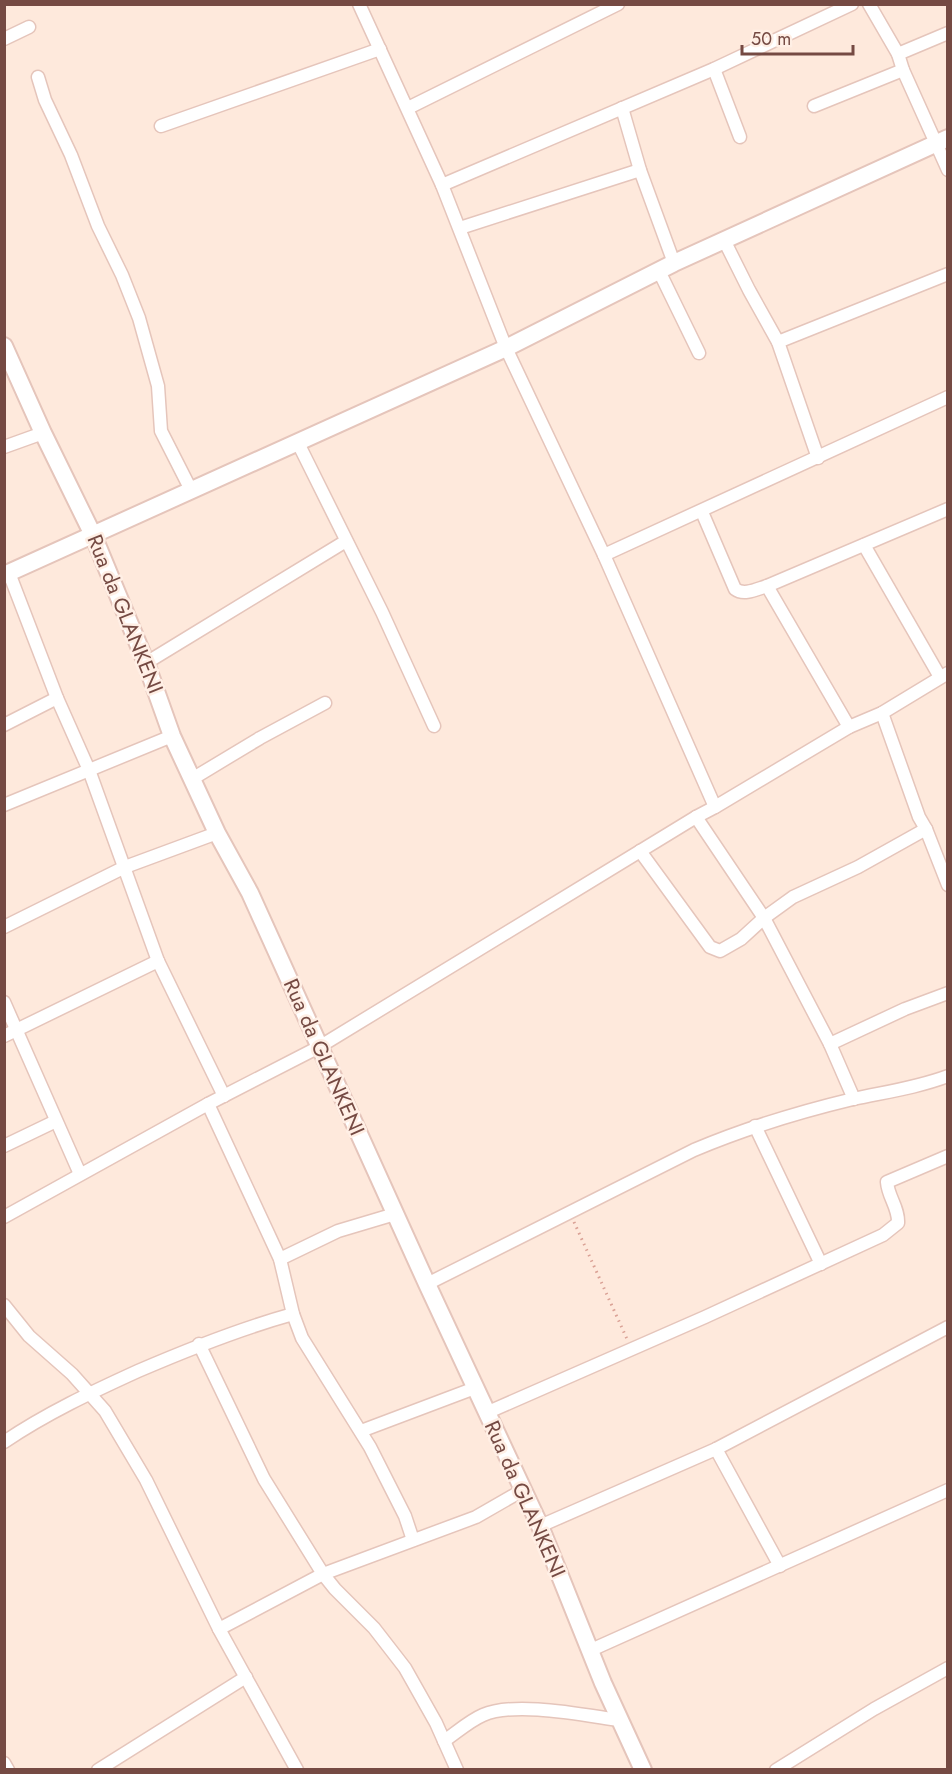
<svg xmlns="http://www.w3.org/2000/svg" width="952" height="1774" font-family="Jost,sans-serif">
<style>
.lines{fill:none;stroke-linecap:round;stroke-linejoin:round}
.minor-casing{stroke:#e5c5bb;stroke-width:15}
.tertiary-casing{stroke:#e5c5bb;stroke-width:20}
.path{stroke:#daa195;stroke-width:3;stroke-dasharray:1.5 4.5;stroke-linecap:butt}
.minor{stroke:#fff;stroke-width:12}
.tertiary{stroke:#fff;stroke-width:16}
.labels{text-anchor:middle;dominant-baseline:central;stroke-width:5;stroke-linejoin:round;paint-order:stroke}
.street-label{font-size:21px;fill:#754a43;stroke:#ffefe5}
</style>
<rect width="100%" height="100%" fill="#fee9dc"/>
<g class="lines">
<g class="minor-casing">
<g id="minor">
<path d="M359 4 442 185 506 348 604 555 715 807"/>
<path d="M869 4 898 54 903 70 948 170"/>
<path d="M4 39 29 27"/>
<path d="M898 54 948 33"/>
<path d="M714 69 740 137"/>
<path d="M38 77 45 100 71 155 98 226 122 275 139 318 158 386 161 431 191 490"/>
<path d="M814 106 903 70"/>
<path d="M408 108 618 4"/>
<path d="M622 108 640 170 674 263"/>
<path d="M161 126 380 49"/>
<path d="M442 185 714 69 852 4"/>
<path d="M460 228 640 170"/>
<path d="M724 240 749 290 778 342 818 458"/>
<path d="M659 271 699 353"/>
<path d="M778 342 948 274"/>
<path d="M298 443 382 612 434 726"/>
<path d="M4 447 43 433"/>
<path d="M702 512 735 589C744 596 757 589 767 586L948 509"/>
<path d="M864 545 940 677"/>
<path d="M604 555 948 397"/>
<path d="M9 573 57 698 89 770 158 961 224 1096"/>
<path d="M767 586 849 727"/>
<path d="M146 663 346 541"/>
<path d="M882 713 919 817 926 829 948 885"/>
<path d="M4 725 57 698"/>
<path d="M192 779 260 738 325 703"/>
<path d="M4 805 172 736"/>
<path d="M696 817 764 918 830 1044 854 1099"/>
<path d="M640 851 710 947 720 951 741 939 764 918 793 897 858 867 926 829"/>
<path d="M4 927 125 867 217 833"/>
<path d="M4 1002 80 1174"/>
<path d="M4 1036 158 961"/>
<path d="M830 1044 905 1009 948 993"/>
<path d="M208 1104 280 1259 293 1314 302 1338 370 1447 405 1516 413 1540"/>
<path d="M755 1126 821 1264"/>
<path d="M4 1146 56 1121"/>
<path d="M4 1217 208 1104 319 1047 696 817 715 807 849 727 882 713 948 673"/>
<path d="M280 1259 338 1231 395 1214"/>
<path d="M427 1284 694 1150C746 1128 799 1112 853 1099 885 1092 916 1088 948 1076"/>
<path d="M4 1305 29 1336 72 1374 105 1411 146 1480 219 1629 297 1770"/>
<path d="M199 1344 264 1479 323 1574 335 1589 374 1628 405 1668 436 1723 457 1770"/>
<path d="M486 1413 705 1317 883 1235 898 1223C899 1208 888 1197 887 1182L948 1156"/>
<path d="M361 1431 475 1388"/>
<path d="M4 1442C47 1413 92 1392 138 1371 189 1349 239 1329 293 1314"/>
<path d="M716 1449 780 1566"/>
<path d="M540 1526 716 1449 948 1327"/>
<path d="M219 1629 323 1574 476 1517 523 1490"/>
<path d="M591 1650 948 1490"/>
<path d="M444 1741C456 1733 469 1721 483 1715 515 1701 583 1715 619 1720"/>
<path d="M4 1763 8 1770"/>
<path d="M98 1770 246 1677"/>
<path d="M776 1770 874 1709 948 1668"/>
</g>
</g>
<g class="tertiary-casing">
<g id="tertiary">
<path d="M4 346 43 433 93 535 146 663 172 736 217 833 250 893 427 1284 540 1526 603 1683 643 1770"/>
<path d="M4 575 506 348 674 263 948 138"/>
</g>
</g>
<path class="path" d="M574 1222 627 1339"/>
<use href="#minor" class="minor"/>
<use href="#tertiary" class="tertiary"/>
</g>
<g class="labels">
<g class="street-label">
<text transform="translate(125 614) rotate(68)">Rua da GLANKENI</text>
<text transform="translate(324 1057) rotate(66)">Rua da GLANKENI</text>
<text transform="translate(525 1499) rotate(66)">Rua da GLANKENI</text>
</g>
</g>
<rect width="952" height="1774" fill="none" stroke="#754a43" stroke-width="12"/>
<path d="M742 45v9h111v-9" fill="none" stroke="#754a43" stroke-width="3"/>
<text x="751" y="45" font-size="18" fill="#754a43" stroke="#ffefe5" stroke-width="4.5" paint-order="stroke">50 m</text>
</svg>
